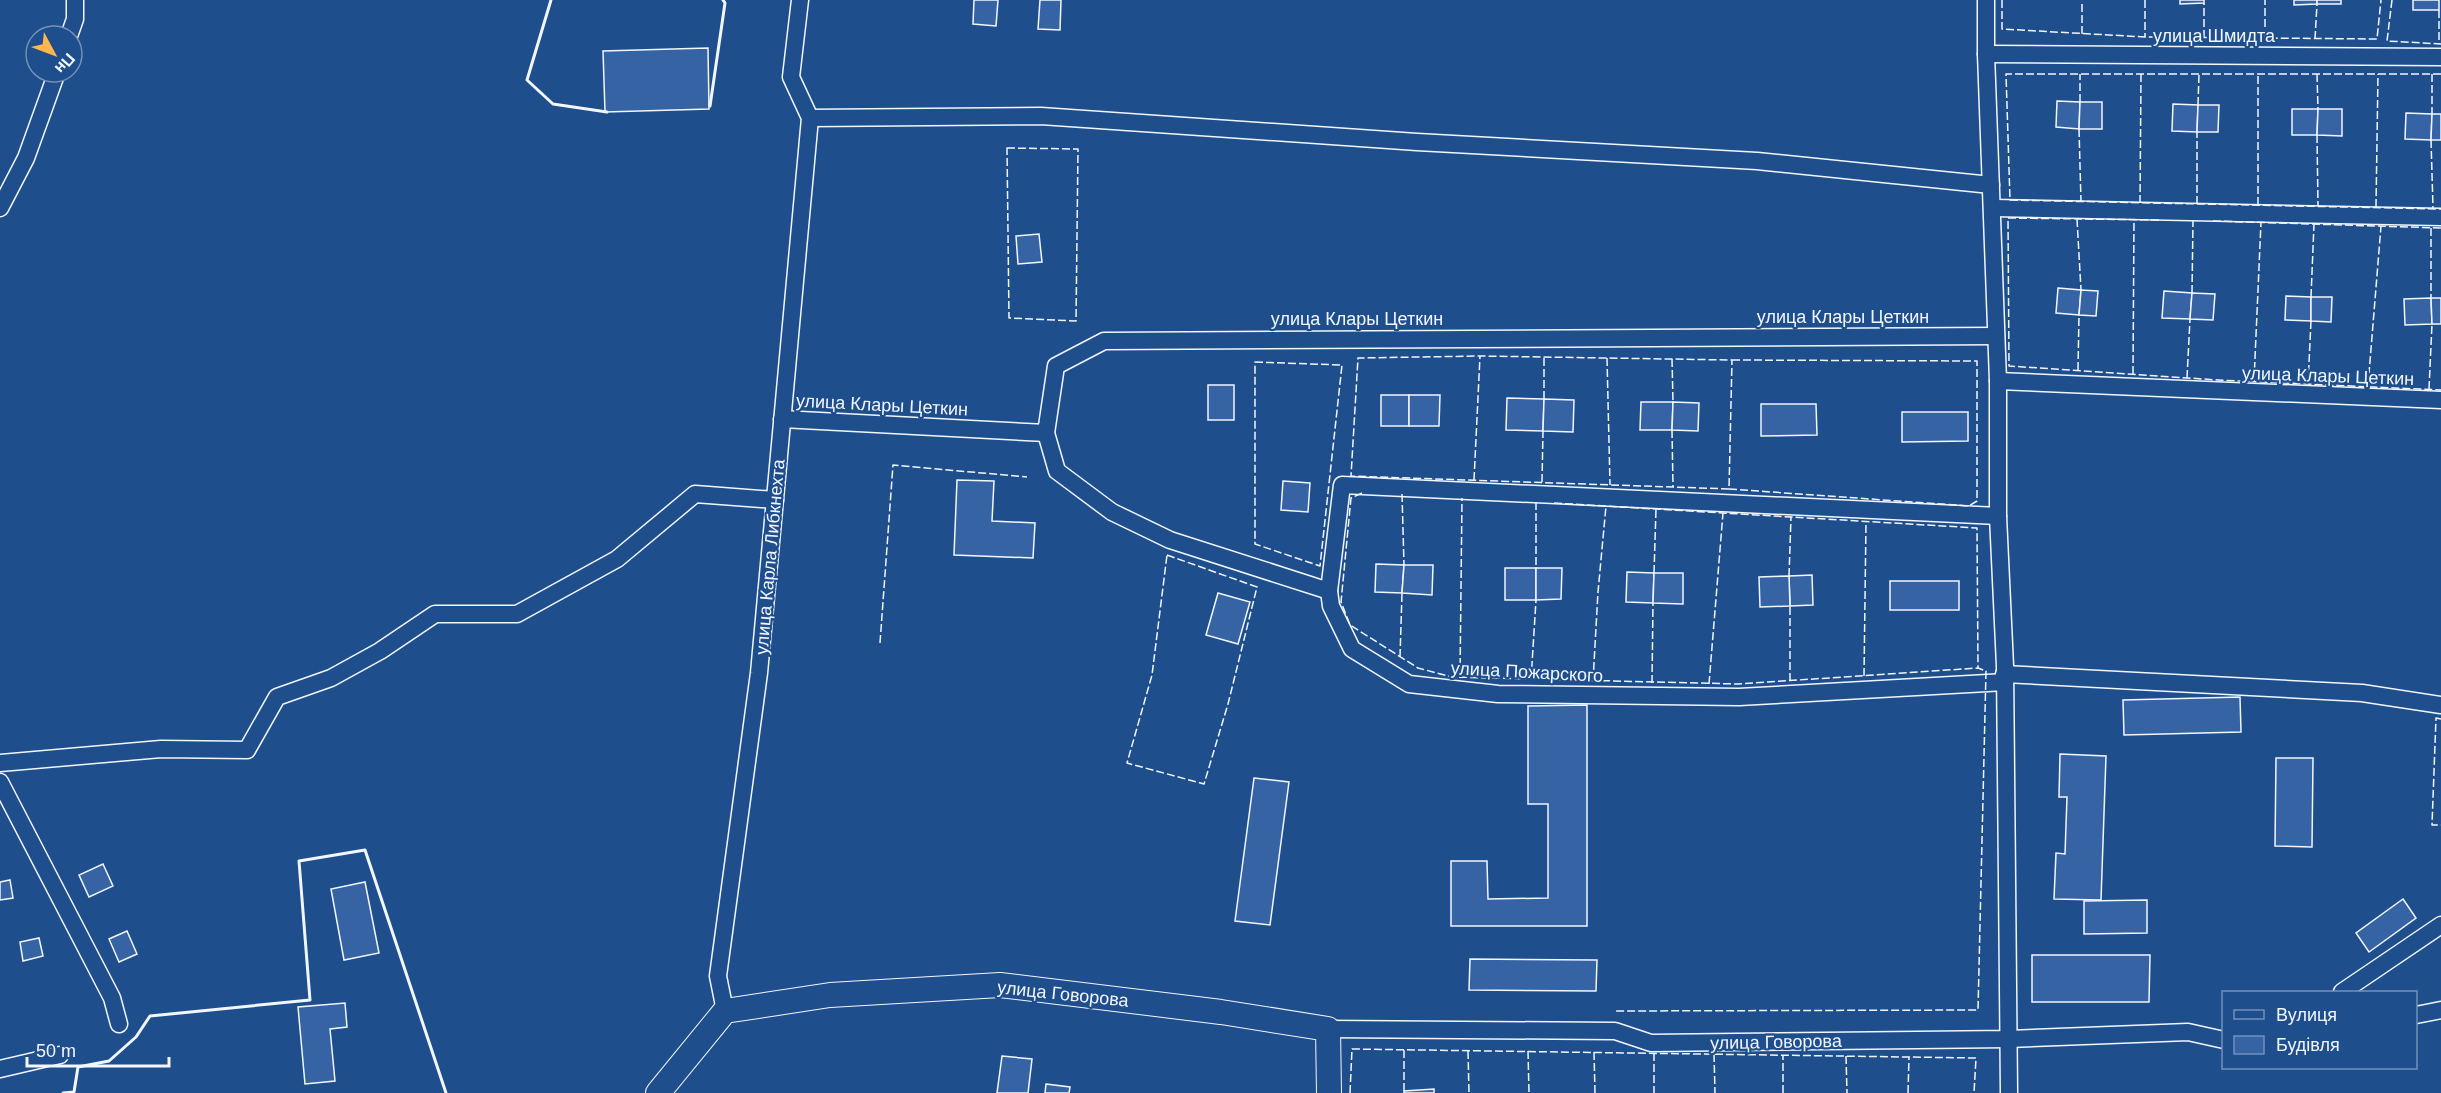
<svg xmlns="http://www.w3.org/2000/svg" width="2441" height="1093" font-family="Arial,sans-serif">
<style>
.building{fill:#3563a3;stroke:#f2f6ff;stroke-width:1.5}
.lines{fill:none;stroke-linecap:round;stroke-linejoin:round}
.street-casing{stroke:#f2f6ff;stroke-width:19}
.secondary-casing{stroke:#f2f6ff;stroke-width:26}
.street{stroke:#1f4e8c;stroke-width:16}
.secondary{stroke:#1f4e8c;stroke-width:24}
.fence{stroke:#f2f6ff;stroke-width:1.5;stroke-dasharray:8 3;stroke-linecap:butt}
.wall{stroke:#f2f6ff;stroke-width:3}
.labels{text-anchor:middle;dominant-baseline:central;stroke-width:4.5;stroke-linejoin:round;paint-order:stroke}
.street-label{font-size:18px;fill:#f2f6ff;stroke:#1f4e8c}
</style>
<rect width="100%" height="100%" fill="#1f4e8c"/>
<g class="building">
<path d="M974 0H998L996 26 973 24Z"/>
<path d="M1040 0H1061L1060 30 1038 29Z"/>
<path d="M2180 0H2204V3L2180 4Z"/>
<path d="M2294 0H2317V4L2294 5Z"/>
<rect x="2317" y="0" width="24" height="4"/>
<rect x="2413" y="0" width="26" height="10"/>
<path d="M708 48 709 109 605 112 603 51Z"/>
<path d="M2057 101 2080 102 2079 129 2056 127Z"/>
<path d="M2080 102H2102V129H2079Z"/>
<path d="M2173 104 2198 105 2197 132 2172 131Z"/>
<path d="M2198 105H2219L2218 132H2197Z"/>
<path d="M2292 109H2318L2317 135H2292Z"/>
<path d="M2318 109H2342V136L2317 135Z"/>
<path d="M2406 113 2432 114 2431 140 2405 139Z"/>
<path d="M2432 114H2441V140H2431Z"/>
<path d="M1039 234 1042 262 1018 264 1016 236Z"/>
<path d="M2058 288 2081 290 2079 315 2056 313Z"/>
<path d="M2081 290 2098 291 2096 316 2079 315Z"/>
<path d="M2164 291 2192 293 2190 319 2162 318Z"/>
<path d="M2192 293 2215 294 2213 320 2190 319Z"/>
<path d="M2286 296 2311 297V321L2285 320Z"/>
<path d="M2311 297H2332L2331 322 2311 321Z"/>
<path d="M2431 298 2432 324 2405 325 2404 299Z"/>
<path d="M2431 298H2441V324H2432Z"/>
<rect x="1208" y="385" width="26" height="35"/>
<rect x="1381" y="395" width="28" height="31"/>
<path d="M1409 395H1440L1439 426H1409Z"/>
<path d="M1507 398 1544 399 1543 431 1506 430Z"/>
<path d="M1544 399 1574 400 1573 432 1543 431Z"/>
<path d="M1641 402H1673L1672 430H1640Z"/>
<path d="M1673 402 1699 403 1698 431 1672 430Z"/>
<path d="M1761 404H1816L1817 435 1761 436Z"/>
<path d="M1902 412H1968V441L1902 442Z"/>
<path d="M957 480 994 481 992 521 1035 523 1033 558 954 555Z"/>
<path d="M1283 481 1310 483 1308 512 1281 510Z"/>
<path d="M1376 564 1404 565 1402 593 1375 592Z"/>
<path d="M1404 565H1433L1432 595 1402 593Z"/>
<rect x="1505" y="568" width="31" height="32"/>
<path d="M1536 568H1562L1561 599 1536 600Z"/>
<path d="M1627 572 1654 573 1653 603 1626 602Z"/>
<path d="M1654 573H1683V604L1653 603Z"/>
<path d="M1812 575 1813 605 1790 606 1789 576Z"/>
<path d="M1789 576 1790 606 1760 607 1759 577Z"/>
<rect x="1890" y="581" width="69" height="29"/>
<path d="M1218 593 1250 602 1238 644 1206 635Z"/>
<path d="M2240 697 2241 732 2124 735 2123 700Z"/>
<path d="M1587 705V926H1451V861H1487L1488 899 1548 898V804H1528V706Z"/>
<path d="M2060 754 2106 756 2101 900 2054 899 2056 853 2065 854 2067 797H2059Z"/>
<path d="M2276 758H2313L2312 847 2275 846Z"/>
<path d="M1254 778 1289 782 1270 925 1235 921Z"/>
<path d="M103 864 113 886 89 897 79 875Z"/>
<path d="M10 880 13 898 0 900V882Z"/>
<path d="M365 882 379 953 344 960 331 889Z"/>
<path d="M2403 899 2416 918 2369 952 2356 933Z"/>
<path d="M2147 900V933L2084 934V901Z"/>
<path d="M127 931 137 954 119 962 109 939Z"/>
<path d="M39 938 43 956 23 961 20 942Z"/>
<path d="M2032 955H2150L2149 1002H2032Z"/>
<path d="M1470 959 1597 960 1596 991 1469 990Z"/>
<path d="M345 1003 347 1027 330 1029 335 1081 305 1084 298 1007Z"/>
<path d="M1002 1056 1032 1059 1028 1093H997Z"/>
<path d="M1046 1084 1070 1087 1069 1093H1045Z"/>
<path d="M1434 1089V1093H1404V1091Z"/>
</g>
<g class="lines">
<g class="street-casing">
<g id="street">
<path d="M1986 0V54L1998 381V516L2005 666 2009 1093"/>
<path d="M69 36 75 19V0"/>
<path d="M1986 54 2441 57"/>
<path d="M810 118 1041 116 1417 142 1757 161 1991 185"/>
<path d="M0 208 26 158 57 72"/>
<path d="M1992 208 2441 217"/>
<path d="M1998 381 2441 400"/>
<path d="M782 419 1046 433 1056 366 1104 341 1996 336"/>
<path d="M1046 433 1057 471 1112 512 1170 540 1329 591 1331 606 1352 649 1409 684 1498 694 1739 697 2005 682"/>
<path d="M1329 591 1342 485 1998 516"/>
<path d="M2004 674 2362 693 2441 705"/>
<path d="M0 763 161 749 247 750 277 697 331 678 380 651 435 614H517L617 559 695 494 775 500"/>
<path d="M0 782 112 998 119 1024"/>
<path d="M2342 992 2441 925"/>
<path d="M725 1011 718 976 759 673 810 118 791 77 800 0"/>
<path d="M2416 1015 2441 1010"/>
<path d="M1328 1029 1615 1031 1651 1043 2009 1039 2188 1032 2224 1040"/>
<path d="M0 1069 60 1055"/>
</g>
</g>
<g class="secondary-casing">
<path id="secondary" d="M658 1093 725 1011 830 995 1000 985 1221 1012 1328 1029 1329 1093"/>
</g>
<use href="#street" class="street"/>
<use href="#secondary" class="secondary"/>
<g class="fence">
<path d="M2002 0V29L2145 37 2377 39 2381 0"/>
<path d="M2145 0V37"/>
<path d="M2392 0 2387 41 2441 44"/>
<path d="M2439 10V44"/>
<path d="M2082 34V1"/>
<path d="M2204 38V3"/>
<path d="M2265 38V0"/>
<path d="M2315 39 2317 4"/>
<path d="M2317 74 2318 109"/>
<path d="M2432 74V114"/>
<path d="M2441 74H2006L2010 200 2441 209"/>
<path d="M2080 102V74"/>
<path d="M2198 105 2199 74"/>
<path d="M2079 129 2081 202"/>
<path d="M2317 135 2318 206"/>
<path d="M2431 140 2433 208"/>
<path d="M1007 148 1078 149 1076 321 1009 318Z"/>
<path d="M2140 203 2141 74"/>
<path d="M2197 204V132"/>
<path d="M2258 205V74"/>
<path d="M2376 207 2378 74"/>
<path d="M2077 219 2081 290"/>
<path d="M2159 220 2008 218 2009 366 2218 380 2441 390"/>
<path d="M2213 221 2441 228"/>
<path d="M2431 228V298"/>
<path d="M2192 293 2193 220"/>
<path d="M2311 297 2314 224"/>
<path d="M1607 358 1610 485"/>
<path d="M1672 359 1673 402"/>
<path d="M1732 360 1977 361V501L1969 506 1729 489Z"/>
<path d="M1255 362 1342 365 1320 566 1255 544Z"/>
<path d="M2078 370 2079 315"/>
<path d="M2133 374 2134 219"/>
<path d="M2187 378 2190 319"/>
<path d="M2254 381 2261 222"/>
<path d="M2308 384 2311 321"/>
<path d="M2368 386 2381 226"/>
<path d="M2429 389 2432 324"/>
<path d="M1544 399V357"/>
<path d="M1672 430 1673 487"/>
<path d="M1474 480 1480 356"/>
<path d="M1542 482 1543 431"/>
<path d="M1729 489 1351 476 1358 358 1480 356 1732 360"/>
<path d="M1362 493 1351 498 1341 602 1350 625 1418 668 1452 677 1738 684 1978 668 1986 671 1978 1010 1616 1011"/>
<path d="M1402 494 1404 565"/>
<path d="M1536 502V568"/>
<path d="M1554 503 1977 528 1978 668"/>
<path d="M1167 555 1257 587 1228 704 1204 784 1127 763 1152 675Z"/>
<path d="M1654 573 1656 509"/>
<path d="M1789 576 1791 517"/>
<path d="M880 643 893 465 1027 477"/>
<path d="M1400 657 1402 593"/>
<path d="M1864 676 1866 522"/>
<path d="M1460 677 1462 498"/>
<path d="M1531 680 1536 600"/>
<path d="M1593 681 1598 592 1606 506"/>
<path d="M1790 681V606"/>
<path d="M1652 683 1653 603"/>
<path d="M1709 684 1723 513"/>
<path d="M2441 719 2436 718 2432 825H2441"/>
<path d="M1404 1050V1091"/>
<path d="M1468 1051 1469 1093"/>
<path d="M1528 1051 1529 1093"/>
<path d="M1594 1052 1595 1093"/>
<path d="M1654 1053V1093"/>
<path d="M1714 1054 1715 1093"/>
<path d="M1846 1056 1847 1093"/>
<path d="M1350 1093 1352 1049 1976 1058 1974 1093"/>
<path d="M1783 1093V1055"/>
<path d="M1908 1093 1909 1057"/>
</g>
<g class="wall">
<path d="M551 0 527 80 553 104 607 112"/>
<path d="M710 106 725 3 723 0"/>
<path d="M63 1093 74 1092 78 1067 109 1061 136 1037 150 1016 310 1000 299 861 365 850 446 1093"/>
</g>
</g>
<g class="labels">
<g class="street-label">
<text x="2214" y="36">улица Шмидта</text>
<text x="1843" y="317">улица Клары Цеткин</text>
<text x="1357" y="319">улица Клары Цеткин</text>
<text transform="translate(2328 376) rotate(2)">улица Клары Цеткин</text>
<text transform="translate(882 405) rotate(3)">улица Клары Цеткин</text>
<text transform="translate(770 557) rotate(-85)">улица Карла Либкнехта</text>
<text transform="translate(1527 672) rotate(3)">улица Пожарского</text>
<text transform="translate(1063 994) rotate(6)">улица Говорова</text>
<text transform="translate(1776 1042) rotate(-1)">улица Говорова</text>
</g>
</g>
<rect x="2222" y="991" width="195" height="78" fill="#1f4e8c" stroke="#7391ba" stroke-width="1.5"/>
<rect x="2234" y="1010" width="30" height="9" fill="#1f4e8c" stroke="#7391ba" stroke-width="1.5"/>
<text x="2276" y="1021" font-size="18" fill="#f2f6ff">Вулиця</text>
<rect x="2234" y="1036" width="30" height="18" fill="#3563a3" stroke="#7391ba" stroke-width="1.5"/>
<text x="2276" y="1051" font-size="18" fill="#f2f6ff">Будівля</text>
<g transform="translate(54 54) rotate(131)"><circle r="28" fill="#1f4e8c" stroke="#7391ba" stroke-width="1.5"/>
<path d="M0-4.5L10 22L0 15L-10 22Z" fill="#ffb74d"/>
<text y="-9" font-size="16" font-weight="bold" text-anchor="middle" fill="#f2f6ff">Пн</text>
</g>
<path d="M27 1057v9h142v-9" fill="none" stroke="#f2f6ff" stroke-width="3"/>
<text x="36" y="1057" font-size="18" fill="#f2f6ff" stroke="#1f4e8c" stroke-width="4.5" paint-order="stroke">50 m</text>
</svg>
